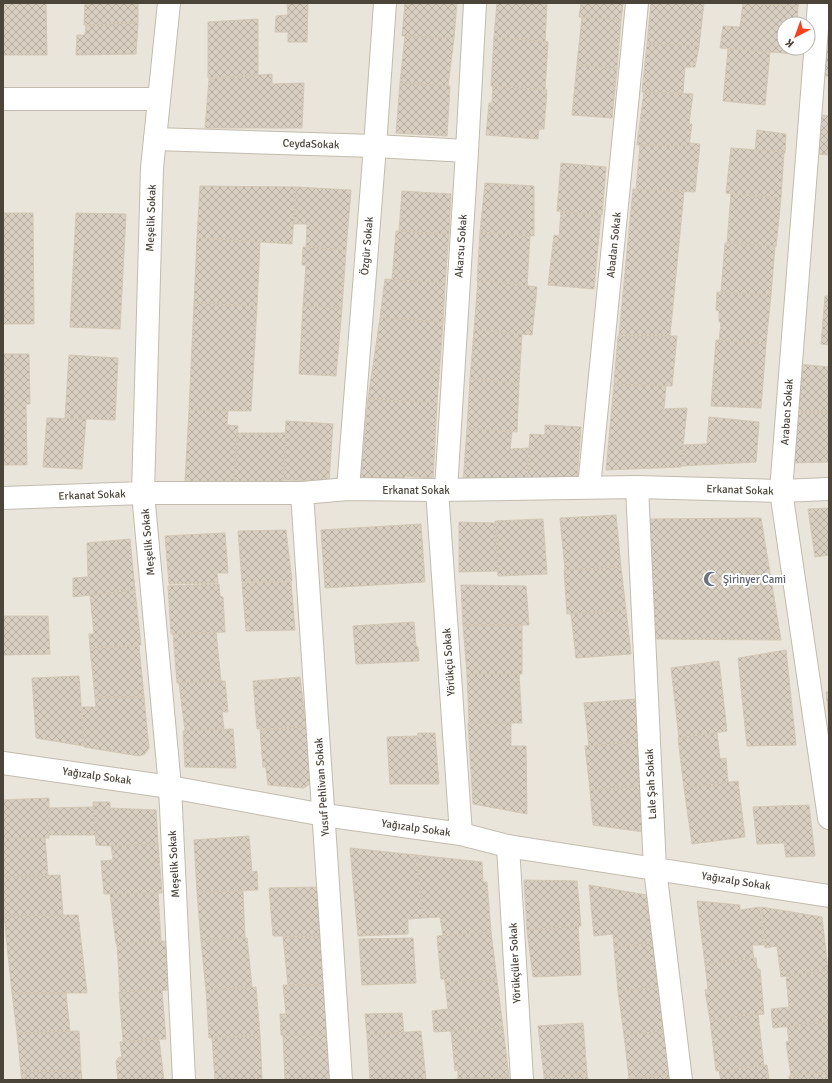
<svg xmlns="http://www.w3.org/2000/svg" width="832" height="1083" font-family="Signika,sans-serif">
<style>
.residential{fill:#eae5da;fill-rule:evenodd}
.building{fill:url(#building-cross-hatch);stroke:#d3c7b4}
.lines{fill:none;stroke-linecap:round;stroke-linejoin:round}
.minor-casing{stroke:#c2bbae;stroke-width:24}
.minor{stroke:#fff;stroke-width:22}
.labels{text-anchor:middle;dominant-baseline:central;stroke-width:4;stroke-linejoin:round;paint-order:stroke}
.street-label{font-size:11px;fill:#4b4439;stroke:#fff}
.worship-label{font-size:11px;fill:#5b616d;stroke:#fff;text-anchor:start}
</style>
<defs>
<pattern id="building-cross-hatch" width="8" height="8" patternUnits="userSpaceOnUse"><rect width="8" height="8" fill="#d8cfc1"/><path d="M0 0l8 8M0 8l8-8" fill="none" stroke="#b1aa9e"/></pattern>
</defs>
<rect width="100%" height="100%" fill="#f6f3ec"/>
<path class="residential" d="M3 3H829V1080H3ZM784 24H808V48H784Z"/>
<g class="building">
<path d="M3 3H46L47 55H3Z"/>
<path d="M85 3H138V23L84 25Z"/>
<path d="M287 3H308L307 42H288V32H275L276 16 288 15Z"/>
<path d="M405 3H457L454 38 402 36Z"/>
<path d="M497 3H547L545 42 494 37Z"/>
<path d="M581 3H623L621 20 579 17Z"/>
<path d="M651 3H704L699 46 647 44Z"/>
<path d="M743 3 798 6 797 24H784V48H795V54L720 48 723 26 740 27Z"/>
<path d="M757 3H799L798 6Z"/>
<path d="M582 17 621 20 617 69 577 64Z"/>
<path d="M258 19V75L208 78V22Z"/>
<path d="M138 23 136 54 76 55 77 35H85L86 25Z"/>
<path d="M829 29V76H823Z"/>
<path d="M405 36 454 38 448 86 400 83Z"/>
<path d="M494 37 548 42 545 90 491 86Z"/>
<path d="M647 44 699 46 695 67H685L683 93 642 92Z"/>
<path d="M728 49 770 52 765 105 723 101Z"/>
<path d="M577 64 617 69 612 118 572 115Z"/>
<path d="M272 74V84L304 83 302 128H205L209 79Z"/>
<path d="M400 83 450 86 447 136 396 133Z"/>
<path d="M493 86 547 90 544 129H539L538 139 486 135 489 103H492Z"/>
<path d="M644 92 693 94 689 124H692L689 146 637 145Z"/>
<path d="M820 115 829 116V155L817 154Z"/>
<path d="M757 130 786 134 785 153 755 150Z"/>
<path d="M690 143 700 144 695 192 636 189 640 145 689 146Z"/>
<path d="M731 148 784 152 781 198 726 193Z"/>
<path d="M561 163 606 167 602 215 557 211Z"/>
<path d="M485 183 534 186V236L480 232Z"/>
<path d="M200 186 296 187 292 244 197 238Z"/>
<path d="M296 187 351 190 346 250 306 247 307 224H294Z"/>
<path d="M633 189 684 192 670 336 619 335Z"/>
<path d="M402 191 451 194 449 234 399 231Z"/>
<path d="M731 194 781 198 776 247 727 243Z"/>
<path d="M561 212 601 215 594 289 548 285 554 235 559 236Z"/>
<path d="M3 213H33L34 324H3Z"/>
<path d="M76 213 126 214 120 329 70 327Z"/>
<path d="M396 231 449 234 445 283 392 280Z"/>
<path d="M480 232 530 236 527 286 477 281Z"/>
<path d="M197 238 260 242 257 306 194 303Z"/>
<path d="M725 243 775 246 771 295 721 292Z"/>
<path d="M303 247 346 250 342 308 303 306 306 265H302Z"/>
<path d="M385 279 445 283 443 322 380 318Z"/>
<path d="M478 280 537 287 532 335 474 330Z"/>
<path d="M717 292 771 295 766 344 719 341 721 322H719V311L716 310Z"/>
<path d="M825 296H829V345L821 344Z"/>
<path d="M194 303 257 306 251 411 189 410Z"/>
<path d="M303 306 342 308 336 376 299 374Z"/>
<path d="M380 318 443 322 437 403 368 399Z"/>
<path d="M474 330 522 334 519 383 470 379Z"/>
<path d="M618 336H677L672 386 614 384Z"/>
<path d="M716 340 766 344 761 408 711 406Z"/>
<path d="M3 354H29L30 404H26L27 465H3Z"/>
<path d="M69 355 118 358 115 420 65 418Z"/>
<path d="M798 364 829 367V412H795Z"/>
<path d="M470 379 519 383 517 432 467 428Z"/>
<path d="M614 384 666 386 664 409 687 408 681 467 606 470Z"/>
<path d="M368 399 437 403 433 478 405 476 404 478 361 477Z"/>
<path d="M189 410 228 411 227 425 238 426 234 481H185Z"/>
<path d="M795 412H829V462L791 463Z"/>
<path d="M709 417 759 422 756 462 681 466 683 445 707 444Z"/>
<path d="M47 418 86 419 82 469 43 467Z"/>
<path d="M286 421 333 424 329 481 283 480Z"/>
<path d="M545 425 581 427 577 480 527 481 530 434 545 435Z"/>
<path d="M467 428 512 432 510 449 529 448 527 481 463 483Z"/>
<path d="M237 433H286L283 481H234Z"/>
<path d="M829 508V555L815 557 808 509Z"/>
<path d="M616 515 621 567 565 570 560 518Z"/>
<path d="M761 518 781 640 652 639 649 519Z"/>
<path d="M543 519 547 574 498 576 495 521Z"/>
<path d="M459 522 495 523 498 571 459 572Z"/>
<path d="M421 524 425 582 325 588 321 530Z"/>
<path d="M286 530 292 581 242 582 238 531Z"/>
<path d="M225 533 228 573H217L218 583 169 584 165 536Z"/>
<path d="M130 539 135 590 73 597V578L88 577 87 543Z"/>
<path d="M621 567 626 610 567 614 564 570Z"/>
<path d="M291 582 295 630 246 631 242 583Z"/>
<path d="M219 584 220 596 223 597 225 632 171 634 168 586Z"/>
<path d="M461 585 526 586 529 625H463Z"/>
<path d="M135 590 141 645 90 648 89 634H94L90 595Z"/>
<path d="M626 610 631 654 576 658 571 614Z"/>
<path d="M3 616H48L50 654 3 655Z"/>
<path d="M414 622 416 646 418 647 419 661 356 664 353 626Z"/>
<path d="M463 625H522V674H467Z"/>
<path d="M216 632 221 681 177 683 173 634Z"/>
<path d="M139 646 144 697H95L90 648Z"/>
<path d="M786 650 796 745 747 746 738 658Z"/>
<path d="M719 661 727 731 679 738 671 668Z"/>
<path d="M467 674H519L522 723H469Z"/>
<path d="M79 676 84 746 36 738 32 678Z"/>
<path d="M300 677 306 727 257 729 253 681Z"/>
<path d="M225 681 228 712H222L224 729 185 731 179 683Z"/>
<path d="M826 692H829V719Z"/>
<path d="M95 697H144L149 748 145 754 139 756 84 747 82 707H96Z"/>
<path d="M636 699 641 742 589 746 584 703Z"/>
<path d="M468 723H511V746H526L527 814 473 804Z"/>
<path d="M306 727 311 783 304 788 268 785 266 768 263 767 260 730Z"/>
<path d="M233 729 236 768 185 767 183 731Z"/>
<path d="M418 733H435L439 784H390L387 737 417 736Z"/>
<path d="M717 733 720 759 726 758 728 782 684 788 678 738Z"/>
<path d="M641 742 646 786 590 790 585 746Z"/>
<path d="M738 781 745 837 692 844 684 788Z"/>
<path d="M646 786 651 833 593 825 590 790Z"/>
<path d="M49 798V838H3V800Z"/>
<path d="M93 802H110V808L156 810 158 844 111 846 96 845Z"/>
<path d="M809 805 815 856 786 857 784 843 757 844 753 807Z"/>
<path d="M93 807 96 835H49V808Z"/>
<path d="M249 836 252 872 257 871 258 890 197 892 194 840Z"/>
<path d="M3 838H45L48 876 3 877Z"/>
<path d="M158 844 162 893 104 894 101 861 113 860 111 846Z"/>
<path d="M350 848 416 855 423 918 408 919V934L358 936Z"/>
<path d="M416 855 482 862 483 882H487L491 932 443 936 440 917 423 918Z"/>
<path d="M60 875 63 915 3 916V877Z"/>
<path d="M524 880 577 881 581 926 527 930Z"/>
<path d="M589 885 658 897 663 942 614 947 613 934 594 936Z"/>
<path d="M323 887 325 936H273L269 888Z"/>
<path d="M243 891 245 938 201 941 197 892Z"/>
<path d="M158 893 161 941 116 944 110 894Z"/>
<path d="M697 901 740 905V910L760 907 764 945H752L754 959 705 964Z"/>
<path d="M761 907 822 917 828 970 781 977 777 946 765 948Z"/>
<path d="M63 915H78L87 993H12L4 916Z"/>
<path d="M578 926 581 975 533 977 527 930Z"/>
<path d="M491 932 497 980 445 982 444 979H441L437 936Z"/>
<path d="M325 936 329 985H288L283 937Z"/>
<path d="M245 938H247L252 987 206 990 201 941Z"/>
<path d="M413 938 416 983 362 985 359 939Z"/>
<path d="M166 941 170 990 120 992 117 943Z"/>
<path d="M663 942 668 986 618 991 614 947Z"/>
<path d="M756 958 757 969H760L764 1014 710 1020 705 990 708 989 705 964Z"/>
<path d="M829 970V1022L773 1028 771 1009 789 1007 786 976Z"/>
<path d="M497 980 503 1028 434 1032 432 1011 448 1009 445 982Z"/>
<path d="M283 985H329L332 1035H281L280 1014H286Z"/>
<path d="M668 986 673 1030 624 1035 618 991Z"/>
<path d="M256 987 260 1035 209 1038 206 990Z"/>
<path d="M162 990 166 1039 123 1041 119 992Z"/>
<path d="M12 993H66L70 1031 17 1033Z"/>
<path d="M402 1013 404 1033 367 1035 365 1014Z"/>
<path d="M758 1014 764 1066 716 1071 710 1020Z"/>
<path d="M829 1022V1072L791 1076 786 1042 789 1041 787 1026Z"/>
<path d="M583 1023 587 1073 544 1076 538 1026Z"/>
<path d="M503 1028 509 1077 458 1079V1070L455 1071 451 1031Z"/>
<path d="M673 1030 678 1073 629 1078 624 1035Z"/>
<path d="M79 1031 81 1071 21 1072 17 1033Z"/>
<path d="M421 1031 426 1080H370L367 1035Z"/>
<path d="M260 1035 262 1080H215L212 1038Z"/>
<path d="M283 1035H332L336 1080H285Z"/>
<path d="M159 1039 164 1080H118L116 1061 119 1057H122L120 1042Z"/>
<path d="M767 1065 769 1080H721L719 1071Z"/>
<path d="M81 1071 82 1080H22L21 1072Z"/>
<path d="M829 1072V1080H789V1076Z"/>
<path d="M587 1073 588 1080H544V1076Z"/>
<path d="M678 1073 679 1080H628L627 1079Z"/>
<path d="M509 1077V1080H455V1079Z"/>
</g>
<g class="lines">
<g class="minor-casing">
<g id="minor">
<path d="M169 3 152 168 143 493 170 787 184 1080"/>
<path d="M819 3 781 491 829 818"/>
<path d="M3 99H159"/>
<path d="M155 139 375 146 467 151"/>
<path d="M589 487 637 3"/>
<path d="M637 487 655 869 681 1080"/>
<path d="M348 489 375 146 385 3"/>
<path d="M437 490 461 834"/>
<path d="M446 490 467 151 475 3"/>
<path d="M302 493 341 1080"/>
<path d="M3 498 143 493H302L348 489 437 490 637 487 781 491 829 489"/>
<path d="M3 763 170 787 324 815 461 834 508 846 829 896"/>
<path d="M508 846 522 1080"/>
</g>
</g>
<use href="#minor" class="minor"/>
</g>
<defs>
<g id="mosque-bare" transform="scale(1.2)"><path d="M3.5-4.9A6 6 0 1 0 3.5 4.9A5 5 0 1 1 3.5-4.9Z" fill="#6b7280" stroke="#fff" stroke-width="2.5" paint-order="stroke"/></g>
</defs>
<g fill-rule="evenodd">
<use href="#mosque-bare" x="711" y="579"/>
</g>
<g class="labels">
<g class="street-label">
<text transform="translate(311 144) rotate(2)">CeydaSokak</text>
<text transform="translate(151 218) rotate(-88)">Meşelik Sokak</text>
<text transform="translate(614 245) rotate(-84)">Abadan Sokak</text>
<text transform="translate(367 246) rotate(-85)">Özgür Sokak</text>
<text transform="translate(461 246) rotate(-86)">Akarsu Sokak</text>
<text transform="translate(787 412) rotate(-86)">Arabacı Sokak</text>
<text x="416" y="490">Erkanat Sokak</text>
<text transform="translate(740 490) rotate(2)">Erkanat Sokak</text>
<text transform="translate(92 495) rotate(-2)">Erkanat Sokak</text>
<text transform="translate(148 542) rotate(-95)">Meşelik Sokak</text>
<text transform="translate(449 662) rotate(-94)">Yörükçü Sokak</text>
<text transform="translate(97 776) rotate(8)">Yağızalp Sokak</text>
<text transform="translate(651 784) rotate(-93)">Lale Şah Sokak</text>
<text transform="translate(322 787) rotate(-94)">Yusuf Pehlivan Sokak</text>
<text transform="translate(416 828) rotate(8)">Yağızalp Sokak</text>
<text transform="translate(174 864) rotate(-93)">Meşelik Sokak</text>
<text transform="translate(736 881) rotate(9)">Yağızalp Sokak</text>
<text transform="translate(515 963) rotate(-93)">Yörükçüler Sokak</text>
</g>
<g class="worship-label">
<text x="723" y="579">Şirinyer Cami</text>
</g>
</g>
<rect width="832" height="1083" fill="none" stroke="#4b4439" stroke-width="8"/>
<g transform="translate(796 36) rotate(221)"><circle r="19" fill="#ffffff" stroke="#b7b4b0"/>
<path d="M0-3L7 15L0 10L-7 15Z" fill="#fc3f1d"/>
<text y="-6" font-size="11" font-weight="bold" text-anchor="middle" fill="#4b4439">K</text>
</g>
</svg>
